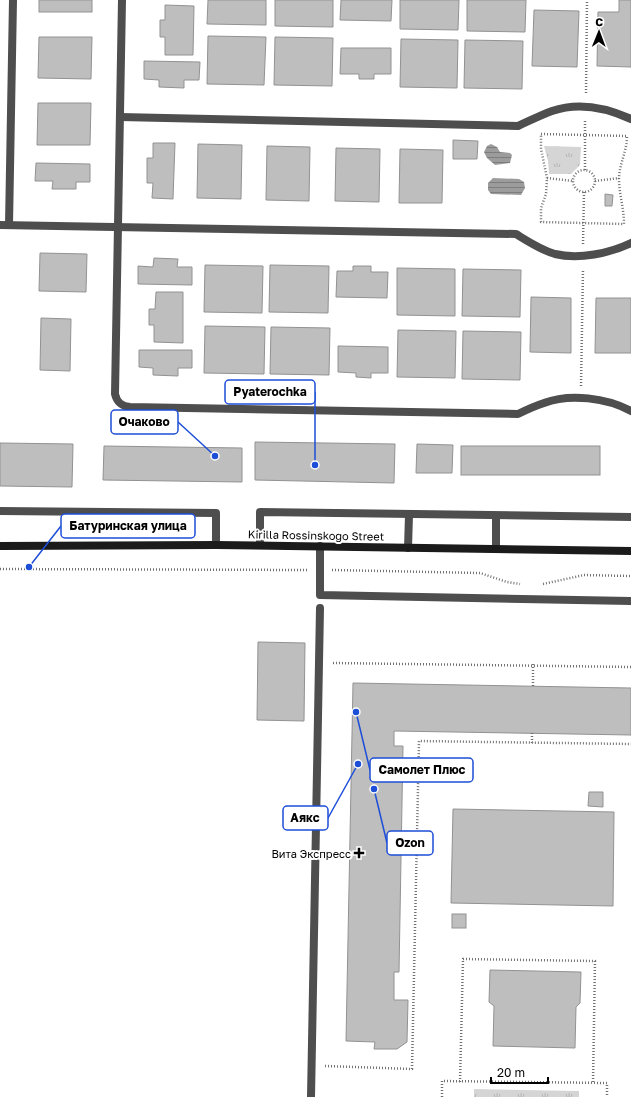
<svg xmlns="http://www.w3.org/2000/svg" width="631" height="1097" font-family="'Golos Text',sans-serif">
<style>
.park{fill:url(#park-tufts)}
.water{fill:url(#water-rules)}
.building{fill:#bebebe;stroke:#929292}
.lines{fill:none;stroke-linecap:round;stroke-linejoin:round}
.path{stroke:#707070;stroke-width:2.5;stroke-dasharray:1 2;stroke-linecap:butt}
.service{stroke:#4e4e4e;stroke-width:8}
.secondary{stroke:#1b1b1b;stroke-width:8}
.poi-dot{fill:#000;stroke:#fff;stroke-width:1.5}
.labels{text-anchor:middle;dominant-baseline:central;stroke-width:4;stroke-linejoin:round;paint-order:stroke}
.street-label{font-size:11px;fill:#000;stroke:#fff}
.poi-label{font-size:11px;fill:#000;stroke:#fff;text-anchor:end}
.leader{fill:none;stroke:#1d4ed8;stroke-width:1.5}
.callout-dot{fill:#1d4ed8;stroke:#fff;stroke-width:1.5}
.callout{fill:#fff;stroke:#1d4ed8;stroke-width:1.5}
.callout-label{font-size:12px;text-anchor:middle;font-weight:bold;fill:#000}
</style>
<defs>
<pattern id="park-tufts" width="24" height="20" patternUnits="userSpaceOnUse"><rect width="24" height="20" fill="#d5d5d5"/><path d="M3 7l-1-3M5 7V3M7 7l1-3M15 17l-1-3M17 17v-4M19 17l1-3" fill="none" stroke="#b5b5b5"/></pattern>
<pattern id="water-rules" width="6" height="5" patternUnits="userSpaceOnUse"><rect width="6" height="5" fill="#9c9c9c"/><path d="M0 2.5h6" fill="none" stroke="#7d7d7d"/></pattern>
</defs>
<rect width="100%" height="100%" fill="#fff"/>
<g class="park">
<path d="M544 146 581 147 580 165 571 174H549L548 161Z"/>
<path d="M474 1089 579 1091V1097H474Z"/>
</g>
<g class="water">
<path d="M491 144 497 147 500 152 510 153 512 155 510 163 495 165 487 158 484 152 487 146Z"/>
<path d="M493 178 519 179 524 182 525 188 521 195 491 194 488 190V183Z"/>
</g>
<g class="building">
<rect x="39" y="0" width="53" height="12"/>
<path d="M208 0H266V25L207 24Z"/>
<path d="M275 0H333V27L275 26Z"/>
<path d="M341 0H392L391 21 340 20Z"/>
<path d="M400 0H459L458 30 400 29Z"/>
<path d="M467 0H526L525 32 467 31Z"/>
<path d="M619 0H631V67L597 66 598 12H619Z"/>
<path d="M165 5 194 6 193 55H165V37H160V20H165Z"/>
<path d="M534 10 579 11 577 67 532 66Z"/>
<path d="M208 36 266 37 264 85 207 84Z"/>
<path d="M39 37H92L91 79 38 78Z"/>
<path d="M275 37 333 38 332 86 274 85Z"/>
<path d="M401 39 458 40 457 88 400 87Z"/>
<path d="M465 40 523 41 522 89 464 88Z"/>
<path d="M341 48H391V74H374V79H359V74H340Z"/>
<path d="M144 61 200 62 199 80H184V88L159 87V80L144 79Z"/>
<path d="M38 103H91L90 145H37Z"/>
<path d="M453 140 478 141 477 159H453Z"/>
<path d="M153 143H175L173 199 152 198 153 183H147V158H153Z"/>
<path d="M198 144 242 145 241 199 197 198Z"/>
<path d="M267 146 310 147 309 201 266 200Z"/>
<path d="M336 148 380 149 379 202 335 201Z"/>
<path d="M400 149 443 150 442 203H399Z"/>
<path d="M36 163 90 164V182H76V189H52L53 181H35Z"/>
<path d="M605 194 613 195 612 206H605Z"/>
<path d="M40 253 87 254 86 292 39 291Z"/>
<path d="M154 258 178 259 177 267H192V285L138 284V266L153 267Z"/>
<path d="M205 265 263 266 262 313 204 312Z"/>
<path d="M270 265 329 266 328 313 269 312Z"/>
<path d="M353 266H371V272H388L387 298 336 297 337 271H353Z"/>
<path d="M397 268 455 269V316L397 315Z"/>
<path d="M463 269 521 270 520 317 462 316Z"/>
<path d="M156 292H183V343L154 342V325H149V309H155Z"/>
<path d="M531 297 571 298V353L530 352Z"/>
<path d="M596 298H631V353H595Z"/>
<path d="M41 318 71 319 70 371 40 370Z"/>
<path d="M205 326 265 327 264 374 204 373Z"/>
<path d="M271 327 330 328 329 375 270 374Z"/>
<path d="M398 330 456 331 455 378 397 377Z"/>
<path d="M463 331 521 332 520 380 462 379Z"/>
<path d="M338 346 388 347V373H371V378L356 377V373L338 372Z"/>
<path d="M139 350H192V368H178V376L153 375V368L139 367Z"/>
<path d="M255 442 395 444 394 483 255 480Z"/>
<path d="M0 443 73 444 72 487 0 486Z"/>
<path d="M417 444 453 445 452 473H416Z"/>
<path d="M104 446 242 448V482L103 480Z"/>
<rect x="461" y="446" width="139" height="29"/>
<path d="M258 642 305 643 304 721 257 720Z"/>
<path d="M353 683 631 688V735L394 731V746H403L399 972H394V1000H408L407 1042 397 1049H374L375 1042 346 1041Z"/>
<path d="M589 792H603V807L588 806Z"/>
<path d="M453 809 614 812 613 906 451 903Z"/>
<rect x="452" y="914" width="14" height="14"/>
<path d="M490 970 581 972 580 1003 576 1007 575 1048 493 1046 494 1006 489 1002Z"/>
</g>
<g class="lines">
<g class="path">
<path d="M586 93 587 0"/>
<path d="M541 134 627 136C627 152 619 164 619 179 619 194 624 208 624 224L541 222V208L546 194 547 178 541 149Z"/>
<path d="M585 170V120"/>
<circle cx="584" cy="181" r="11"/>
<path d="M547 178 573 181"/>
<path d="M595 181 619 178"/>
<path d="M583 244 584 192"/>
<path d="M581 386 583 269"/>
<path d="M0 569 307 570"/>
<path d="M332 570 480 573 507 582 520 584"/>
<path d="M543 584 584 575 631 576"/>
<path d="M333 663 631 667"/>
<path d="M533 686V662"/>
<path d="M532 743V733"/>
<path d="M325 1066 412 1069 419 741 631 744"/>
<path d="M460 1082 463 959 595 961 593 1083"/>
<path d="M442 1097V1081L607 1083V1097"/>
</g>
<g class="service">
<path d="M122 0 115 394C117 403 122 406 130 407L518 414C526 410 535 406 544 403 570 393 607 398 631 411"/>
<path d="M120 117 518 126C529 121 541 115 552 111 578 102 607 108 631 119"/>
<path d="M0 225 516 234C529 242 541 250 555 254 579 260 610 253 631 243"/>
<path d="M9 225 13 0"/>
<path d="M0 511 216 513V545"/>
<path d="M260 545V512L631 517"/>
<path d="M320 546V595L631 601"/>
<path d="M408 548 409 515"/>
<path d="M496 549V516"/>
<path d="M311 1097 320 608"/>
</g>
<path class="secondary" d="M0 546 216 545 631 551"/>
</g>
<path class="poi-dot" d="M357 847h4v4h4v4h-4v4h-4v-4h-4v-4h4z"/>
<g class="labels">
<g class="street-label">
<text transform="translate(316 535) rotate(1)">Kirilla Rossinskogo Street</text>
</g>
<g class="poi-label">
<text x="351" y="853">Вита Экспресс</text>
</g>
</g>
<path class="leader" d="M315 465L315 392M215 456L178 422M29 567L61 526M356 712L370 770M358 764L328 818M374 789L387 843"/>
<g class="callout-dot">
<circle cx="315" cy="465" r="4"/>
<circle cx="215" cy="456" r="4"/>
<circle cx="29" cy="567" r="4"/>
<circle cx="356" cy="712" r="4"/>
<circle cx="358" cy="764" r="4"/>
<circle cx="374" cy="789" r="4"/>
</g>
<g class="callout">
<rect x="225" y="380" width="90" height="24" rx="4"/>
<rect x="111" y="410" width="67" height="24" rx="4"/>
<rect x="61" y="514" width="134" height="24" rx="4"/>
<rect x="370" y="758" width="103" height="24" rx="4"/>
<rect x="283" y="806" width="45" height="24" rx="4"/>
<rect x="387" y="831" width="46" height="24" rx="4"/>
</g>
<g class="callout-label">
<text x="270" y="396">Pyaterochka</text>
<text x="144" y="426">Очаково</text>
<text x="128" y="530">Батуринская улица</text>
<text x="422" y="774">Самолет Плюс</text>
<text x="305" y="822">Аякс</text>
<text x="410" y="847">Ozon</text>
</g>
<g transform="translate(599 32) rotate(1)" stroke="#ffffff" stroke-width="3" paint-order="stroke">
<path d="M0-3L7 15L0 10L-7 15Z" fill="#000000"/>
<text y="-6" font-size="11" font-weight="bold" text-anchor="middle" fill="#000000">С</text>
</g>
<path d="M491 1077v6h57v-6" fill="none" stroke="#000000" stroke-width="2"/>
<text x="497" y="1077" font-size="12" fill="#000000" stroke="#ffffff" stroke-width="3" paint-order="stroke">20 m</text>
</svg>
